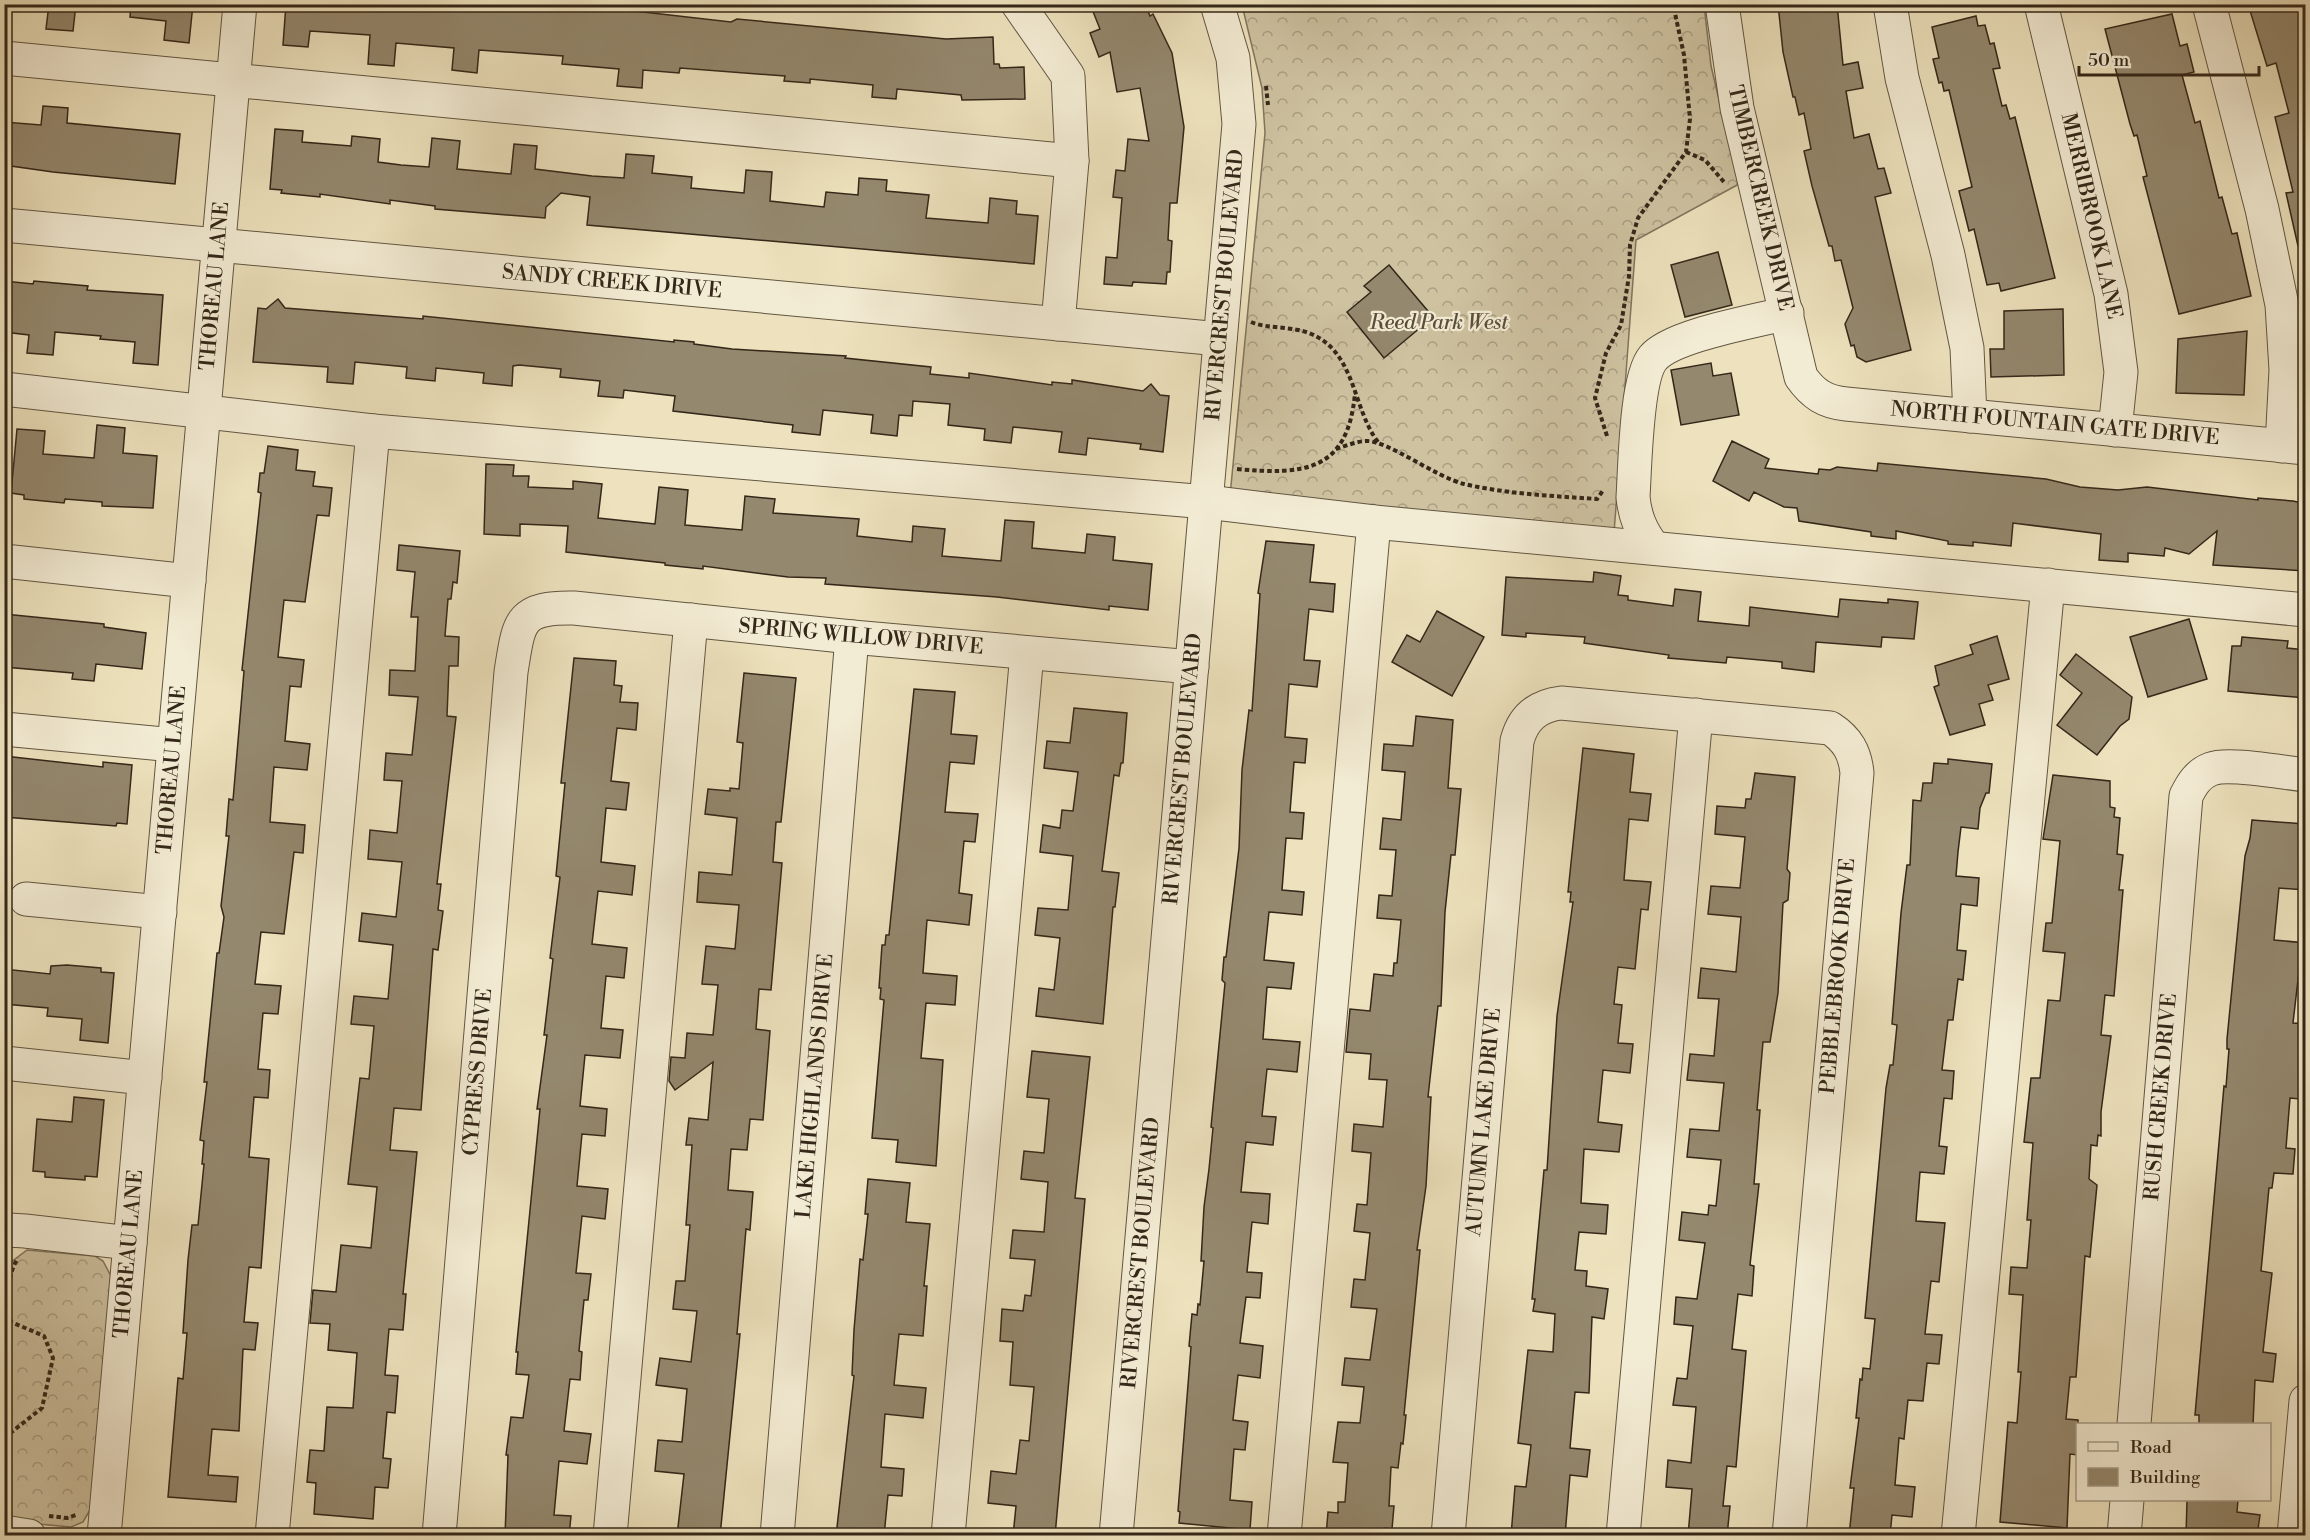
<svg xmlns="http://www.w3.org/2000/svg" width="2310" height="1540" font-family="'Libre Bodoni',serif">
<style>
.forest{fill:url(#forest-crowns);stroke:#81745d;stroke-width:1.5}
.building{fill:#94886e;stroke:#342719;stroke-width:1.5}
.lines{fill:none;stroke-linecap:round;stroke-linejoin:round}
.minor-casing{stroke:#625642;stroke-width:35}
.path{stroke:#342719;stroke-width:4;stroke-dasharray:4.5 3;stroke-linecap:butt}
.minor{stroke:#f3ecd4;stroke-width:33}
.labels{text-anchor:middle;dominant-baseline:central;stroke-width:4.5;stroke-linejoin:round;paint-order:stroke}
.street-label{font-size:21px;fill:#342719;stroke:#f3ecd4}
.park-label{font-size:21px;font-style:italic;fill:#5a4e3b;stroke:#f3ecd4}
</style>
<defs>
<pattern id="forest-crowns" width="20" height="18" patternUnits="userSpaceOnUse" patternTransform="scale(1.5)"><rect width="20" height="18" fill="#cec2a1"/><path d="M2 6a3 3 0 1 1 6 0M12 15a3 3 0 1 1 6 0" fill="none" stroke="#a89e82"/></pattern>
</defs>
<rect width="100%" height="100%" fill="#ede2bd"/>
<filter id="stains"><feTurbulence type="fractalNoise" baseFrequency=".00333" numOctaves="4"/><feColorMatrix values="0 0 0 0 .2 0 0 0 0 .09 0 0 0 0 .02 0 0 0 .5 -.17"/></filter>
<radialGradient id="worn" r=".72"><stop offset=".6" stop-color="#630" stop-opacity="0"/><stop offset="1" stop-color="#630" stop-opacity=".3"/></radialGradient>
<g class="forest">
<path d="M1242 5H1704L1711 66 1739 184 1636 240 1614 533 1230 496 1265 133 1262 88Z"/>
<path d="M27 1250 95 1256 103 1261 112 1278 90 1510 83 1522 71 1527 5 1521 4 1321 10 1263Z"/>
</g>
<g class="building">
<path d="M49 4H76L73 31 46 29Z"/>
<path d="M131 4H193L189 43 164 40 166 21 130 17Z"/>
<path d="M286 4H573L731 22 737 19 946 39 993 37 994 64H999L1000 68 1024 67 1025 99 962 100 961 95 897 89 896 99 872 97 873 85 810 79V83L784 81 785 76 680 68 679 73 643 70 642 88 617 86 619 69 562 64 563 56 479 50 477 73 452 70 454 48 396 43 394 66 368 64 370 35 310 31 308 47 283 45Z"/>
<path d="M1090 4H1145L1150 16 1153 14 1172 53 1184 127 1177 203H1170L1168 240 1172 241 1170 272H1167L1166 284 1133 282 1132 286 1104 284 1106 257 1117 258 1122 198 1113 197 1116 170 1125 171 1128 139 1149 141 1140 88 1117 92 1110 52 1099 57 1090 33 1100 29Z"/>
<path d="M1778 4H1837L1843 65 1858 62 1863 88 1846 91 1854 138 1869 134 1878 169 1884 168 1891 193 1875 197 1911 350 1866 362 1857 357 1854 345 1851 346 1845 324 1853 308 1841 260 1835 261 1832 246H1829L1812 186 1804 151 1811 149 1804 113 1799 115 1795 97H1793L1783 52Z"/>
<path d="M2248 4H2306V245L2298 246 2286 193 2293 192 2275 117 2289 113 2276 63 2267 66Z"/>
<path d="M2172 14 2180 46 2187 44 2194 72 2182 75 2195 123 2200 121 2219 198 2222 197 2232 234 2237 233 2251 296 2179 314 2143 177 2147 176 2137 135 2134 136 2130 124 2105 29Z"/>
<path d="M1976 16 1978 26 1985 25 1990 44 1994 43 2000 68 1993 69 2002 106 2006 105 2010 119 2015 117 2055 278 2001 291 1999 283 1987 285 1974 229 1969 231 1959 191 1972 187 1949 90 1944 91 1942 82 1939 83 1933 59 1939 58 1932 27Z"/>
<path d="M43 106 68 108 67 123 180 134 175 184 53 172 4 165V122L41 125Z"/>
<path d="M275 129 303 131 302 142 351 146 352 136 380 139 378 162 401 165 429 167 432 138 460 141 457 169 511 174 514 144 537 146 535 169 592 176 624 178 626 154 654 156 652 173 692 177 691 188 744 193 746 170 772 172 770 201 824 207 826 192 858 195 859 178 887 180 886 191 929 195 926 218 988 223 990 198 1017 201 1016 214 1038 216 1034 264 587 225 590 197 561 193 546 207 545 218 435 209V206L390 200V204L320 194V197L281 193 282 190 270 189Z"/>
<path d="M1718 252 1732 305 1685 317 1671 265Z"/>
<path d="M1389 265 1433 317 1384 358 1347 312 1371 292 1364 286Z"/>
<path d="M4 281 33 284 34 281 88 286 87 290 163 295 158 365 133 363 135 342 100 339 101 336 55 332 53 355 27 353 29 335 4 332Z"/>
<path d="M278 299 285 308 423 319V316L674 342V340L694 342V344L732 349 846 356 845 358 931 367 930 374 969 378V373L1052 385V382L1072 384V380L1143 391 1151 384 1160 395 1169 396 1163 452 1140 449 1141 444 1088 438 1086 455 1059 452 1062 432 1013 427 1011 443 984 440 985 429 948 425 950 404 913 401 912 416 899 415 897 436 871 433 873 415 823 410 820 435 792 432 793 425 673 411 675 396 624 390 623 398 598 396 600 381 560 377 561 369 519 365 513 366 512 386 483 383 484 373 436 368 435 381 406 378 407 367 355 362 353 384 327 382 328 367 253 362 258 308 266 309Z"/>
<path d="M2063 309 2064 375 1991 377 1990 349H2004V311Z"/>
<path d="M2247 331 2244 395 2176 393 2178 339Z"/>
<path d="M1711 363 1713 376 1731 373 1739 415 1681 425 1671 370Z"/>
<path d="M97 425 125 428 123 453 157 456 153 508 102 506V502L65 499 64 503 24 499V495L11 493 17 429 45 431 43 454 94 458Z"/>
<path d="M1732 441 1769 459 1765 468 1818 474 1819 469 1830 470 1837 467 1877 471 1878 463 2046 479 2080 487 2118 490 2147 487 2258 500V498L2293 501 2306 504V571L2213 565 2217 531 2189 554 2165 548 2164 556 2128 553V562L2099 560 2101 534 2013 523 2011 546 1973 542V546L1948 544V541L1896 531V539L1871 536V532L1799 521 1797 508 1784 507 1754 492 1749 501 1713 481Z"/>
<path d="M268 446 298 450 296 470 315 472 313 486 332 488 329 516 317 515 305 602 284 600 278 657 304 660 301 687 290 686 285 741 310 744 307 770 274 767 270 822 305 825 303 853 294 852 284 934 261 932 255 984 281 986 278 1014 263 1013 258 1069 270 1070 268 1098 254 1097 249 1157 269 1159 261 1268 249 1267 244 1322 258 1323 255 1350 243 1349 239 1431 212 1429 208 1475 238 1477 236 1502 168 1497 178 1378 183 1379 187 1333H183L188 1260 192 1225H198L204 1164H202L204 1141 200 1140 207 1082H204L217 953H219L224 917 221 906 229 836H226L229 799 233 800 244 671 242 670 261 493 258 492 260 473H264Z"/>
<path d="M486 464 514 465 513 476H529L528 487 573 489V481L602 484 598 518 655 524 659 487 688 490 685 525 742 530 745 496 775 499 773 513 859 519 857 536 912 542 913 526 945 529 942 556 1001 561 1005 520 1034 522 1032 548 1085 553 1087 534 1115 537 1113 560 1152 564 1148 610 1109 606V610L997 597 825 584 826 578 788 577 703 566V569L665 565V563L566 552 568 526 520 524V536L484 534Z"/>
<path d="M1266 541 1314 545 1310 582 1335 584 1333 612 1309 609 1304 660 1320 661 1317 687 1289 684 1285 737 1307 739 1305 763 1294 762 1290 812 1304 813 1302 839 1286 838 1282 890 1304 892 1302 915 1269 912 1264 960 1294 963 1291 989 1267 987 1263 1039 1300 1042 1297 1072 1267 1069 1262 1116 1276 1117 1273 1145 1246 1142 1241 1192 1270 1194 1268 1224 1252 1222 1247 1272 1262 1273 1260 1298 1246 1297 1240 1343 1263 1346 1260 1378 1238 1375 1233 1420 1248 1422 1245 1450 1234 1449 1230 1500 1252 1502 1250 1530 1179 1523 1180 1512 1178 1511 1191 1347 1189 1346 1192 1314 1197 1315 1198 1304 1200 1305 1204 1261H1201L1204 1207 1209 1169 1213 1128 1211 1127 1225 983 1222 980 1224 957H1226L1239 848 1242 770 1249 710 1252 711 1260 594 1258 593Z"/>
<path d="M399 545 460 551 457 583 453 582 451 599H448L445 636 459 637 458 666H449L447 716 456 717 437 884H441L438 910 443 911 438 950 433 949 421 1110 394 1108 390 1150 417 1152 403 1294H406L403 1330 389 1329 385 1375 398 1376 395 1413 387 1412 383 1458 391 1459 388 1488 375 1487 373 1519 314 1514 316 1483 307 1482 310 1450 324 1451 327 1407 353 1408 357 1353 328 1350 330 1324 310 1323 313 1290 336 1292 341 1245 371 1248 377 1187 348 1184 360 1078 369 1079 374 1026 351 1024 354 996 388 999 393 945 359 941 362 913 396 917 402 862 368 859 370 830 397 833 402 781 384 780 386 753 412 755 418 697 389 695 390 670 415 671 418 617H411L415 572 397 570Z"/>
<path d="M1594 572 1621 576 1618 595 1628 596V600L1673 606 1675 589 1701 592 1698 621 1749 626 1750 607 1838 617 1840 599 1888 603V599L1918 602 1914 639 1882 637 1881 647 1816 642 1814 672 1782 668V662L1727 657 1726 663 1668 658 1669 655 1584 643 1585 637 1526 633V637L1502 635 1506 577 1593 582Z"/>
<path d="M1437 611 1484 637 1452 696 1392 662 1407 635 1420 642Z"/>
<path d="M4 614 104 624V627L146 633 142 669 96 664 94 681 72 679 73 673 4 667Z"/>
<path d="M2189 619 2207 679 2148 697 2130 637Z"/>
<path d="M1997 636 2009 679 1988 685 1993 700 1979 704 1985 725 1950 735 1934 687 1939 685 1935 666 1973 654 1970 645Z"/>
<path d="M2242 637 2288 641 2287 648 2306 650V698L2228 691 2232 646H2241Z"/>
<path d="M2076 654 2132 697 2129 719 2120 726 2097 755 2057 725 2082 693 2060 675Z"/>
<path d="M574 658 616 661 614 685 622 686 620 702 638 703 636 730 617 728 611 781 629 783 626 810 606 808 601 862 635 866 632 895 598 891 592 944 627 948 624 978 606 976 601 1028 623 1030 620 1058 585 1055 580 1106 607 1109 605 1136 582 1134 577 1186 608 1189 605 1219 582 1216 576 1273 591 1274 588 1300H584L579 1351 582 1352 580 1380 570 1379 564 1431 591 1434 587 1464 559 1461 554 1515 571 1516 569 1536H505L508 1455H506L511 1417 523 1418 529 1375 516 1374 518 1352H516L540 1109H537L547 1035H544L553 959 550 958 560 877 556 876 565 783H561Z"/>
<path d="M744 673 796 678 781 822H776L773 862 782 863 771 990 759 989 756 1029 770 1031 763 1120 750 1119 747 1150 731 1149 728 1190 753 1192 750 1230 746 1229 737 1334H740L720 1536H677L684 1474 655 1471 658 1440 682 1442 687 1389 656 1385 660 1358 691 1362 697 1311 673 1309 676 1281H685L690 1225H686L692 1145H686L689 1118 708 1120 713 1062 675 1090 669 1081 671 1057 685 1058 687 1033 713 1035 718 985 702 984 706 946 735 949 739 905 697 902 699 872 732 875 737 818 705 814 708 789 730 791V788L739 789 743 743 737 742Z"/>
<path d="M914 689 955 692 951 734 977 736 974 764 950 762 945 812 978 814 975 842 964 841 959 893 972 895 969 925 927 920 923 973 957 976 955 1005 926 1003 921 1058 943 1060 936 1166 896 1162 898 1140 872 1138 884 1000 880 999 881 988H879L882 945H885L886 935H889Z"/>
<path d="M1074 708 1127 713 1123 763H1121L1119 776 1114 775 1102 871 1119 873 1115 907H1113L1103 1024 1036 1016 1039 988 1054 990 1060 938 1035 935 1038 908 1068 910 1073 856 1040 852 1043 825 1060 828 1062 810 1073 811 1078 772 1044 768 1047 741 1070 743Z"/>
<path d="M1416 716 1453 720 1448 788 1461 789 1455 855H1451L1445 912 1441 1006H1438L1428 1097H1431L1426 1186 1417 1250H1420L1404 1415H1406L1403 1444 1401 1443 1398 1468 1391 1467 1389 1506H1394L1392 1529 1385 1528V1536H1326L1328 1512 1338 1513V1502H1345L1348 1463 1333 1462 1338 1422 1360 1423 1364 1387 1342 1385 1345 1358 1370 1360 1377 1309 1351 1307 1354 1279 1365 1280 1370 1233 1354 1231 1357 1204 1367 1205 1371 1153 1352 1151 1354 1124 1383 1127 1387 1080 1369 1079 1371 1054 1346 1052 1350 1009 1370 1011 1374 974 1393 976 1394 963H1397L1401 920 1377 918 1379 895 1392 896 1396 850 1380 849 1383 818 1401 820 1405 772 1382 770 1384 744 1413 746Z"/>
<path d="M1583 748 1634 754 1630 792 1651 794 1648 821 1629 819 1624 880 1651 882 1648 910 1641 909 1635 969 1618 967 1614 1004 1622 1005 1618 1043 1633 1044 1630 1073 1603 1070 1598 1122 1622 1125 1619 1152 1584 1149 1581 1203 1608 1205 1606 1234 1579 1232 1575 1270 1587 1271 1586 1286 1608 1289 1604 1319 1592 1317 1589 1393 1575 1392 1570 1448 1590 1450 1587 1477 1570 1475 1565 1536H1511L1515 1486 1526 1487 1531 1445 1518 1443 1528 1350 1553 1352 1555 1314 1533 1311 1535 1299H1532L1542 1192 1544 1170H1547L1557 1016 1573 902H1570L1571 892H1568Z"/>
<path d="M4 756 103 767V762L132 765 127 824 117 823 116 826 4 817Z"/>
<path d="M1948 759 1992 764 1989 793H1986L1980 808 1978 829 1961 827 1958 852 1956 876 1979 878 1977 906 1961 904 1957 950 1966 951 1963 980 1958 979 1953 1020H1948L1942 1070 1954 1071 1952 1099 1944 1098 1939 1146 1947 1147 1944 1174 1920 1172 1916 1221 1945 1223 1939 1282 1931 1281 1925 1334 1942 1335 1939 1364 1927 1363 1923 1401 1908 1400 1904 1439 1899 1438 1895 1485 1915 1487 1912 1517 1892 1515 1890 1536H1849L1854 1488H1850L1859 1418H1856L1860 1379 1862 1380 1863 1368 1870 1369 1875 1319 1865 1318 1886 1088 1890 1065H1893L1897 1025 1892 1024 1901 913 1907 865H1910L1913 800 1921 801 1923 783H1932L1934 763 1948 764Z"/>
<path d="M1755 773 1795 777 1787 869 1790 873 1788 900 1783 903 1778 993 1770 1042H1763L1757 1110H1760L1754 1184H1759L1750 1265 1754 1266 1752 1296 1738 1294 1732 1349 1746 1351 1736 1467 1727 1466 1723 1506H1730L1727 1536H1688L1692 1489 1666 1487 1668 1460 1691 1463 1696 1407 1673 1405 1677 1378 1687 1379 1693 1326 1674 1324 1676 1297 1697 1299 1705 1243 1679 1240 1682 1212 1708 1215 1709 1205 1716 1206 1721 1160 1687 1157 1690 1129 1719 1131 1724 1083 1687 1080 1690 1054 1714 1056 1719 999 1698 998 1701 968 1736 972 1741 917 1708 914 1711 886 1740 888 1745 837 1715 834 1717 806 1745 808 1746 799H1751Z"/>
<path d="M2053 775 2110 781V807L2115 808 2114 817 2120 818 2117 854 2123 855 2119 890H2123L2114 996 2105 995 2101 1035 2111 1036 2101 1112V1136L2098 1135 2097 1146 2091 1145 2089 1179 2097 1185 2090 1257 2085 1256 2076 1377H2070L2066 1419 2078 1420V1455L2070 1454 2067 1528 2000 1522 2008 1422 2017 1423 2021 1372H2018L2023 1295 2009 1294 2011 1267 2027 1268 2031 1220H2027L2033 1143 2024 1142 2031 1078H2040L2048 1000 2060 1001 2065 953 2043 951 2046 923H2052L2060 841 2043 839Z"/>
<path d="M2252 820 2304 824 2300 863H2306V890L2279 888 2274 940 2306 943V972L2299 971 2293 1023 2306 1024V1056L2300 1099 2290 1098 2286 1148 2295 1149 2293 1174 2274 1173 2272 1188H2269L2261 1271 2272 1273 2263 1352 2276 1354 2273 1382 2255 1380 2253 1425H2199V1415H2195L2224 1086 2226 1087 2229 1049H2227V1039L2245 856 2250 838Z"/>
<path d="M67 965 101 968V972L114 973 108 1043 80 1040 82 1019 47 1016 48 1008 4 1004V969L50 974 51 966Z"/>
<path d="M1032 1051 1090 1057 1075 1198 1085 1199 1055 1536H1013L1016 1506 988 1503 991 1471 1016 1474 1020 1440 1029 1441 1034 1387 1010 1385 1013 1342 1000 1341 1002 1309 1023 1311 1025 1295 1031 1296 1035 1260 1010 1258 1013 1230 1044 1232 1048 1182 1021 1179 1024 1151 1044 1153 1049 1099 1027 1097Z"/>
<path d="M74 1097 104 1100 97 1177 85 1176V1180L45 1177V1172L33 1171 37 1119 72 1122Z"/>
<path d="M868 1179 910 1183 906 1222 930 1224 924 1286H927L923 1336 899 1334 894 1385 926 1388 923 1418 885 1414 881 1467 904 1469 902 1496 888 1495 884 1536H836L854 1376 852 1375 854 1330 860 1259 863 1260 868 1214H865Z"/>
<path d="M2187 1500H2238L2237 1512 2260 1515 2257 1536H2186Z"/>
</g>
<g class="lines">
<g class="minor-casing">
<g id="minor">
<path d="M1018 4 1068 76 1072 161"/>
<path d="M1722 4 1737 108 1801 377C1813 394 1825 402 1846 404L2306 448"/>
<path d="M1890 4 1902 78 1948 255 1967 348 1970 416"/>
<path d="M2041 4 2111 294 2121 372 2115 430"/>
<path d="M2209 4 2262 209 2282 305 2286 370 2282 446"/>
<path d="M4 58 1072 161 1058 324"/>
<path d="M4 225 1220 339"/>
<path d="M4 389 373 431 272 1536"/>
<path d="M373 431 1207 502 1374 522 2306 610"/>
<path d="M1653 547C1641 531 1635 517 1633 497 1635 467 1636 378 1653 358 1672 335 1757 321 1787 313"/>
<path d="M4 561 189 581"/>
<path d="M4 729 174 745"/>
<path d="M26 899 160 912"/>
<path d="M4 1063 145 1078"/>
<path d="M4 1233 9 1230 25 1231 130 1243"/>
<path d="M2134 1424 2186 796C2192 784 2198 774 2211 769 2229 762 2284 773 2306 775"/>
<path d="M4 1532 29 1536"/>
<path d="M104 1536 240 4"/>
<path d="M439 1536 511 672C519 622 518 607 574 608L852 637 1192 667"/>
<path d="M610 1536 691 620"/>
<path d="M777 1536 852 637"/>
<path d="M948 1536 1027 653"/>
<path d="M1116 1536 1239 124 1233 58 1217 4"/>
<path d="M1284 1536 1374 522"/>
<path d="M1448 1536 1517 741C1523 718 1537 706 1561 703L1830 728C1847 739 1855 752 1857 773L1789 1536"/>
<path d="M1623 1536 1696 715"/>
<path d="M1958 1536 2048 585"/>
<path d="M2124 1536 2127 1500"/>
<path d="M2294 1536 2306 1401"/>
</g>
</g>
<g class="path">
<path d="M1266 86 1268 105"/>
<path d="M1686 152 1705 160 1724 182"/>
<path d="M1251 322C1267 329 1291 326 1309 333 1356 351 1352 408 1378 442"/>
<path d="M1607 436 1595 398 1606 353 1621 325 1629 276 1630 245 1638 218 1686 152 1690 119 1684 55 1673 4"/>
<path d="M1336 449C1346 446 1357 441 1367 441 1388 441 1436 477 1464 484 1507 494 1553 496 1597 499L1604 489"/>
<path d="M1237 469C1304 475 1348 472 1355 393"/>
<path d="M4 1438 42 1408 53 1358 44 1336 11 1322C7 1301 6 1277 18 1258"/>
<path d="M49 1516 67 1518 76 1515"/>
</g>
<use href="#minor" class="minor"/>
</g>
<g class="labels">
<g class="street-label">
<text transform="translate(1760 198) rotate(77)">TIMBERCREEK DRIVE</text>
<text transform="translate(2091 216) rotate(77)">MERRIBROOK LANE</text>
<text transform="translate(612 282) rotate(5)">SANDY CREEK DRIVE</text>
<text transform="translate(1225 285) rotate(-85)">RIVERCREST BOULEVARD</text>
<text transform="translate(215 286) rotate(-85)">THOREAU LANE</text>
<text transform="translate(2055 424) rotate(5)">NORTH FOUNTAIN GATE DRIVE</text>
<text transform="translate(861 637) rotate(5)">SPRING WILLOW DRIVE</text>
<text transform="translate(1183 769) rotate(-85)">RIVERCREST BOULEVARD</text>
<text transform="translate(172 770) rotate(-85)">THOREAU LANE</text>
<text transform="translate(1838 976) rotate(-85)">PEBBLEBROOK DRIVE</text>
<text transform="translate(478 1072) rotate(-85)">CYPRESS DRIVE</text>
<text transform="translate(815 1086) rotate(-85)">LAKE HIGHLANDS DRIVE</text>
<text transform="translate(2161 1097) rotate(-85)">RUSH CREEK DRIVE</text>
<text transform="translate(1484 1122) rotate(-85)">AUTUMN LAKE DRIVE</text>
<text transform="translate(1141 1253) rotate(-85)">RIVERCREST BOULEVARD</text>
<text transform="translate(129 1254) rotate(-85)">THOREAU LANE</text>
</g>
<g class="park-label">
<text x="1439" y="323">Reed Park West</text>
</g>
</g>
<rect width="2310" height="1540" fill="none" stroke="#ede2bd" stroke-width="24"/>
<rect x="6" y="6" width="2298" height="1528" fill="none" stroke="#342719" stroke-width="3"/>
<rect x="12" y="12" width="2286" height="1516" fill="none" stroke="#342719" stroke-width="1.5"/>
<rect x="2076" y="1423" width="195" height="78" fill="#f3ecd4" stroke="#a79d89" stroke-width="1.5"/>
<rect x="2088" y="1442" width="30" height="9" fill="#f3ecd4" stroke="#a79d89" stroke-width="1.5"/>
<text x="2130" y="1453" font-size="18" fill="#342719">Road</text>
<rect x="2088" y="1468" width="30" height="18" fill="#94886e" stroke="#a79d89" stroke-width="1.5"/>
<text x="2130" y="1483" font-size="18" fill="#342719">Building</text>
<path d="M2079 66v9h180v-9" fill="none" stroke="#342719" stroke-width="3"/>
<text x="2088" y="66" font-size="18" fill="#342719" stroke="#f3ecd4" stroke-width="4.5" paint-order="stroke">50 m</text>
<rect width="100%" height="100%" filter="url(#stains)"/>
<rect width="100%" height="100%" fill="url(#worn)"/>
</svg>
